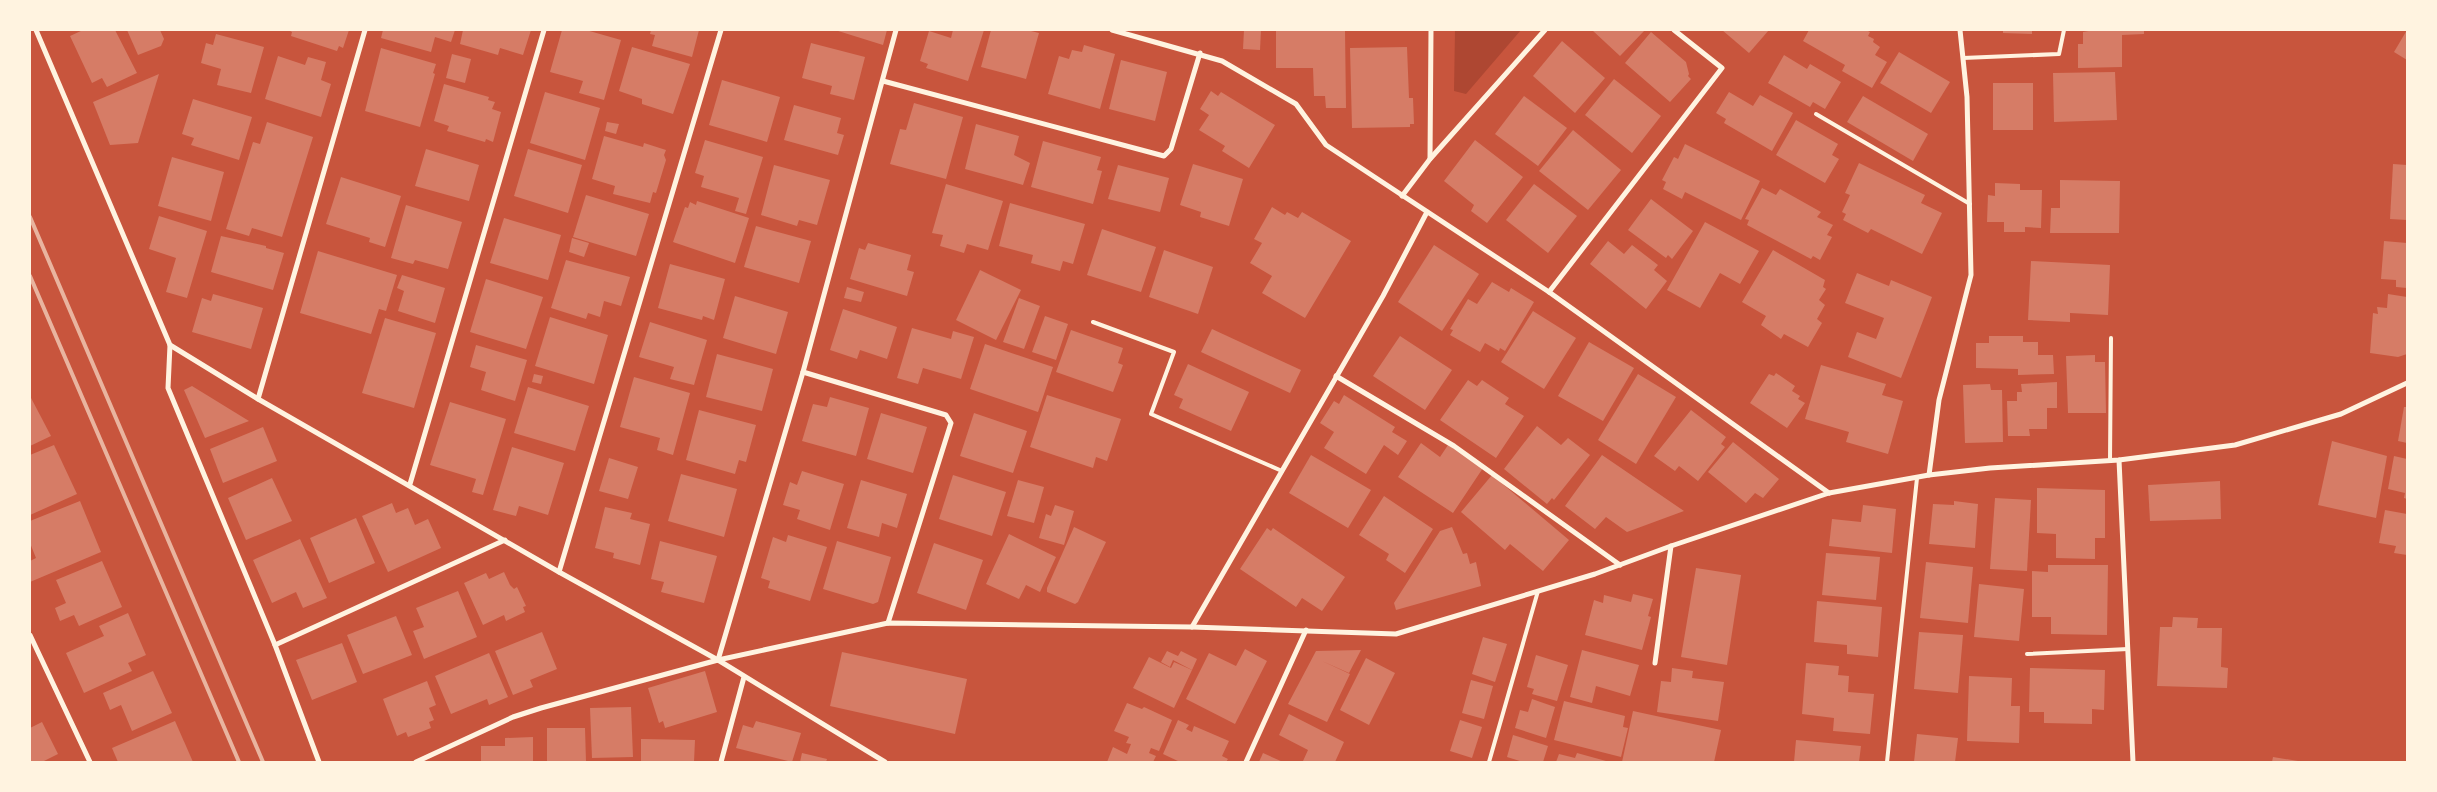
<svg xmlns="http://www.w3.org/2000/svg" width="2437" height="792" font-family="Commissioner,sans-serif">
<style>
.green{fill:#ae4732}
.building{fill:#d67c66}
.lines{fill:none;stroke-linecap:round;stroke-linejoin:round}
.service{stroke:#fff3e0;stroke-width:4}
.minor{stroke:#fff3e0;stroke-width:5}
.rail{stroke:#e9b49f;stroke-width:4}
</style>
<rect width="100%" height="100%" fill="#c8553d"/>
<path class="green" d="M1455 30H1521L1466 94 1454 91Z"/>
<g class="building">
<path d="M83 30H115L137 73 107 87 102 78 92 83 70 36Z"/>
<path d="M127 30H160L164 39 161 46 138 55Z"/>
<path d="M288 30H349L343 48 339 46 337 51 291 36 292 32Z"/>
<path d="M383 30H455L451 42 435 37 431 52 381 38Z"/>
<path d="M463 30H531L523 55 500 48 498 55 460 44Z"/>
<path d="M562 30H586L621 40 604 100 579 93 583 81 550 72Z"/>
<path d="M651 30H699L692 57 652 46 655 35 650 34Z"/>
<path d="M835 30H887L883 45Z"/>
<path d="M953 30H984L968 81 926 68 928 64 920 61 929 31 951 38Z"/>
<path d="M991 30H1027L1039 33 1026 79 981 67Z"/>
<path d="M1244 30H1261L1260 50 1243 49Z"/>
<path d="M1276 30H1345L1346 108H1326L1325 96H1314L1313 68H1276Z"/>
<path d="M1592 30H1645L1620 56Z"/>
<path d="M1722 30H1769L1749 53Z"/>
<path d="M1809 30H1866L1870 32 1868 36 1874 39 1873 42 1880 47 1875 55 1887 62 1872 88 1842 71 1845 65 1803 41Z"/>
<path d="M2003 30H2032V34L2003 33Z"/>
<path d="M2094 30H2144V34L2122 35V67L2078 68V44H2083V32Z"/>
<path d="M2407 30V60L2394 52Z"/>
<path d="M1651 32 1686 62 1689 74 1688 76 1691 79 1670 102 1625 63Z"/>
<path d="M216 34 264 47 251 93 217 85 221 69 201 63 206 43 213 45Z"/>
<path d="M1562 41 1605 78 1575 113 1533 76Z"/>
<path d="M811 43 865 57 854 100 830 94 832 86 802 78Z"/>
<path d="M1084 45 1115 54 1100 109 1048 94 1059 56 1069 59 1072 50 1082 52Z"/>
<path d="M632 47 690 64 673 114 642 104V99L619 91Z"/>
<path d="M1407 47 1409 98H1413L1414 124H1410V127L1352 128 1350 48Z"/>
<path d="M381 48 436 64 433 73 435 74 420 127 365 111Z"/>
<path d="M1899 52 1950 82 1931 113 1880 83Z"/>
<path d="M452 54 471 59 465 83 446 78Z"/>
<path d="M1784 55 1807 69 1810 64 1841 82 1825 109 1813 102 1810 107 1768 83Z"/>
<path d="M278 56 305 65 308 57 326 62 321 80 331 84 321 117 265 99Z"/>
<path d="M1121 60 1167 72 1155 121 1109 109Z"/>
<path d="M2115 72 2117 120 2054 122 2053 73Z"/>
<path d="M159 74 138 143 110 145 93 102Z"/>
<path d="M1614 79 1661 116 1632 153 1585 115Z"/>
<path d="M722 80 780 97 767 142 709 125Z"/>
<rect x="1993" y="83" width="40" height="47"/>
<path d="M444 84 489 97 488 100 495 102 492 109 501 112 493 142 486 139 485 142 447 131 449 126 434 121Z"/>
<path d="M1211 91 1218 96 1221 92 1275 125 1249 168 1222 151 1225 146 1199 130 1209 115 1200 109Z"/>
<path d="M545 92 600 108 585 160 530 143Z"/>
<path d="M1729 92 1753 106 1760 95 1793 113 1772 151 1724 123 1726 119 1716 113Z"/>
<path d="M1524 96 1567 128 1538 166 1495 134Z"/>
<path d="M1863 96 1928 134 1913 161 1847 122Z"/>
<path d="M193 99 252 117 239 160 191 145 194 138 182 134Z"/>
<path d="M914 103 963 117 946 179 890 164 900 129 906 130Z"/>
<path d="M794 105 841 118 837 133 844 135 838 155 784 140Z"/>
<path d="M1796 120 1838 144 1832 155 1839 159 1825 183 1776 155Z"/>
<path d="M267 122 313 137 282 237 252 228 249 236 226 229 253 142 260 144Z"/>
<path d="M607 122 619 124 616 134 605 131Z"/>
<path d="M976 124 1019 136 1014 155 1030 163 1023 185 965 169Z"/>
<path d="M1573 130 1621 170 1588 210 1539 171Z"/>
<path d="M604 136 643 147 644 143 666 150 664 155 666 160 656 193 653 192 650 203 613 194 615 186 592 179Z"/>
<path d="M705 140 763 157 746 214 735 211 739 198 701 187 704 176 695 173Z"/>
<path d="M1475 140 1523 177 1487 223 1471 211 1474 205 1444 181Z"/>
<path d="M1043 141 1101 157 1097 170 1102 171 1093 204 1031 187Z"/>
<path d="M1685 144 1760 181 1741 220 1685 192 1682 199 1663 189 1666 182 1662 180 1674 157 1678 159Z"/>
<path d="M426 149 479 165 469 201 415 186Z"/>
<path d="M528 149 582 165 568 213 514 196Z"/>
<path d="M172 157 224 172 211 221 158 206Z"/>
<path d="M1859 163 1925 195 1921 203 1942 213 1922 254 1871 229 1868 233 1843 220 1846 214 1842 212 1850 195 1845 193Z"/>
<path d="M1193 164 1243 179 1229 226 1200 217 1201 212 1180 205Z"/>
<path d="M2393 164 2407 165V220L2390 219Z"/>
<path d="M774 165 830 180 817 225 799 220 797 226 761 215Z"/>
<path d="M1118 165 1169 178 1160 212 1108 199Z"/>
<path d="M341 177 401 196 385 247 369 242 370 238 326 224Z"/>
<path d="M2060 180 2120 181 2119 233H2050L2051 208H2060Z"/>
<path d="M1995 183 2020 184V190H2042L2041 228 2025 227V232H2004V222H1987L1988 195 1995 196Z"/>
<path d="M946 184 1003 201 988 250 967 244 964 253 940 246 943 235 932 233Z"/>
<path d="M1534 184 1577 216 1548 253 1506 220Z"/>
<path d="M1762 188 1776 195 1780 189 1821 212 1817 217 1833 225 1827 235 1832 237 1820 260 1813 256 1811 259 1747 225 1749 220 1745 219Z"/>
<path d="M586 195 649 214 636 256 573 237Z"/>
<path d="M1651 199 1693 231 1672 259 1668 255 1666 258 1628 230Z"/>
<path d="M697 201 749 218 735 263 673 242 685 207 688 208 690 202 696 205Z"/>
<path d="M1010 203 1085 224 1073 264 1063 261 1060 271 1031 263 1033 255 999 246Z"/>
<path d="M406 205 462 222 448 269 415 260 413 264 391 258Z"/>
<path d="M1272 207 1285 215 1287 212 1298 218 1302 212 1351 241 1305 318 1262 293 1272 276 1250 263 1262 243 1254 239Z"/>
<path d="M159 216 207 231 187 298 166 292 176 258 149 249Z"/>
<path d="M504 218 561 235 548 280 490 263Z"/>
<path d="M1705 222 1759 251 1740 284 1720 273 1700 308 1667 290Z"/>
<path d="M756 226 811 241 799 283 744 267Z"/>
<path d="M1102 229 1156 247 1141 292 1087 275Z"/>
<path d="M221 236 266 246V248L284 253 273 290 211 272Z"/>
<path d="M572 238 589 243 584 257 569 252Z"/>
<path d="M1608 241 1624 254 1632 245 1658 265 1654 270 1667 281 1646 309 1590 264Z"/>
<path d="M2384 241 2407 243V288L2396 287V280L2381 279Z"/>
<path d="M868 243 911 255 907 270 914 272 907 296 850 279 859 248 865 250Z"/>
<path d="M1434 245 1479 274 1442 331 1398 302Z"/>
<path d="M1164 250 1213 267 1198 314 1149 297Z"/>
<path d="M1773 250 1825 280 1823 287 1826 289 1819 300 1825 305 1817 319 1822 323 1808 347 1784 334 1781 339 1761 325 1766 316 1742 302Z"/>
<path d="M318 251 397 275 386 311 379 309 371 334 300 313Z"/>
<path d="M566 260 630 277 621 306 604 301 600 317 588 313 586 319 551 308Z"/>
<path d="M2031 261 2110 265 2108 315 2070 313V322L2028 320Z"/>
<path d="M670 264 725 279 714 320 703 316 702 320 658 308Z"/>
<path d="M980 270 1021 290 996 340 956 320Z"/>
<path d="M1857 273 1889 286 1891 280 1932 297 1901 378 1848 357 1857 332 1876 339 1884 318 1845 303Z"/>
<path d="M402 275 445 288 435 323 398 311 404 291 397 288Z"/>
<path d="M486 279 543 297 526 349 470 332Z"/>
<path d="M1492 282 1509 292 1511 288 1534 302 1505 351 1500 348 1499 351 1485 343 1480 352 1450 335 1453 330 1450 329 1468 299 1477 304Z"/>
<path d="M847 287 864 292 861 302 844 298Z"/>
<path d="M213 294 263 308 251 349 192 332 202 298 211 301Z"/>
<path d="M2388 294 2407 297V354L2398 357 2370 353 2373 313 2378 314 2377 307 2387 308Z"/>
<path d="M735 296 788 312 776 354 723 338Z"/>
<path d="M1019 298 1040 306 1024 349 1003 342Z"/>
<path d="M843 309 897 327 887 359 860 350 857 359 830 350Z"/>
<path d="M1533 311 1576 338 1544 389 1501 362Z"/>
<path d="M1045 316 1068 324 1056 360 1032 352Z"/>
<path d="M550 317 608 335 594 384 535 366Z"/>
<path d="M385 318 436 333 414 408 362 393Z"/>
<path d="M650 322 707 340 694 385 670 379 674 367 639 357Z"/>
<path d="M912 328 951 339 953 331 974 337 961 379 923 368 918 384 897 378Z"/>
<path d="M1212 329 1301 370 1290 393 1201 352Z"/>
<path d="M1071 330 1123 348 1118 363 1123 365 1113 392 1056 372Z"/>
<path d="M1400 336 1452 370 1425 410 1373 376Z"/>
<path d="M1989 336H2023V342H2038V355H2053L2054 374 2018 375V369L1976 368V343H1989Z"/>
<path d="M1589 342 1634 368 1603 421 1558 396Z"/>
<path d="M985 344 1053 367 1038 412 970 389Z"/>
<path d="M476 345 527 360 515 401 481 390 486 372 470 367Z"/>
<path d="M717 354 773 369 762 411 706 397Z"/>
<path d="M2095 355V362H2105L2106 413H2068L2066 356Z"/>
<path d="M1188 364 1249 392 1231 431 1179 408 1183 399 1174 395Z"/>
<path d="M1821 365 1886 384 1882 395 1903 401 1888 454 1846 442 1849 432 1805 419Z"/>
<path d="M1776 373 1795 386 1792 391 1800 396 1798 399 1805 403 1787 428 1750 403 1769 374 1774 376Z"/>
<path d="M534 374 543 376 541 384 532 382Z"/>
<path d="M1638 374 1676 397 1636 464 1598 440Z"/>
<path d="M634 377 690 393 673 455 657 450 660 438 620 427Z"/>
<path d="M1468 380 1477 386 1482 380 1509 398 1505 404 1524 416 1496 458 1440 420Z"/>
<path d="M2057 382V408H2047V429H2029L2030 436H2008L2007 401H2017V392H2022L2021 384Z"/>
<path d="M1990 384 1991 390H2002L2003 442 1965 443 1963 385Z"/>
<path d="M192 386 249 421 205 438 184 390Z"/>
<path d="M528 387 589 406 575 451 514 433Z"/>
<path d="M1047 395 1121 419 1107 461 1096 457 1093 468 1030 447Z"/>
<path d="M1344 395 1395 427 1392 432 1407 441 1398 455 1384 445 1366 474 1324 448 1334 432 1320 423 1334 401 1339 404Z"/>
<path d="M30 396 51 436 30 446Z"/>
<path d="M830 397 869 408 856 456 802 441 813 404 827 407Z"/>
<path d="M450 402 506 419 483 495 472 492 476 479 430 465Z"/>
<path d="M2404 407H2407V443L2398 441Z"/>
<path d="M699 410 756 425 746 462 739 460 735 474 686 460Z"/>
<path d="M1691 410 1726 437 1721 444 1725 447 1698 481 1679 466 1675 471 1654 456Z"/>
<path d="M881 413 927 427 913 473 867 459Z"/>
<path d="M974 413 1027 431 1013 473 960 456Z"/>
<path d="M1537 426 1561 445 1568 438 1590 455 1554 500 1552 498 1547 504 1504 469Z"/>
<path d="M263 427 277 461 223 483 210 449Z"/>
<path d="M2332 441 2387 456 2376 518 2318 505Z"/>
<path d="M1733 442 1779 479 1763 498 1755 493 1746 503 1708 472Z"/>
<path d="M1421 443 1440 457 1448 445 1483 468 1453 513 1398 477Z"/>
<path d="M54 445 77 494 30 515V455Z"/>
<path d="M512 447 564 463 548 515 519 506 516 516 493 510Z"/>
<path d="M1311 455 1371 490 1348 528 1289 493Z"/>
<path d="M1602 455 1684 511 1627 532 1606 517 1595 529 1565 506Z"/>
<path d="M2394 456 2407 459V499L2404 498 2405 493 2388 489Z"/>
<path d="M609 458 638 467 628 499 599 491Z"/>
<path d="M802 471 844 484 830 530 797 519 800 510 783 505 790 482 797 485Z"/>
<path d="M681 474 737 489 724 537 668 521Z"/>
<path d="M953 475 1006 492 992 536 939 519Z"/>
<path d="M1492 475 1569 540 1543 571 1510 544 1505 550 1461 512Z"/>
<path d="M272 478 292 521 246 540 228 498Z"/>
<path d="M861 480 907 494 897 528 882 523 879 537 847 528Z"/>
<path d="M1018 480 1044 487 1034 523 1007 516Z"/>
<path d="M2220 481 2221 519 2150 521 2148 485Z"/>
<path d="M2037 488 2105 490V538H2095V559L2056 558V534L2037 533Z"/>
<path d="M1384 496 1433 529 1405 573 1386 560 1389 554 1359 535Z"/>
<path d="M1995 498 2031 500 2027 571 1990 569Z"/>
<path d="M80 501 101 552 30 582V561L36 558 30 543V521Z"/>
<path d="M1954 501 1978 504 1975 548 1929 544 1933 504 1954 505Z"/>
<path d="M392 503 396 513 408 508 415 525 428 519 441 548 388 572 362 516Z"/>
<path d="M1055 505 1074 511 1064 545 1039 538 1046 514 1051 516Z"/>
<path d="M1863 505 1896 509 1892 553 1829 546 1832 519 1861 522Z"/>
<path d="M605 507 632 513 630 519 650 524 640 565 613 558 614 553 595 548Z"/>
<path d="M2385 510 2407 514V555L2394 553 2396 546 2379 543Z"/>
<path d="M356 518 375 563 329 583 310 538Z"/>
<path d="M1074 527 1106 542 1078 602 1075 604 1047 592V588Z"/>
<path d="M1452 527 1463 554 1467 553 1470 564 1476 562 1481 586 1396 610 1394 603 1440 531Z"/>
<path d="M1267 528 1271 531 1273 528 1345 577 1322 611 1302 598 1296 607 1240 569Z"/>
<path d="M1009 534 1056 557 1040 592 1026 585 1019 599 986 584Z"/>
<path d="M788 535 827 547 810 601 768 588 770 581 761 578 773 537 786 542Z"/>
<path d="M300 539 327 598 303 608 296 592 272 603 253 560Z"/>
<path d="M660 541 717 556 704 603 661 592 664 582 651 579Z"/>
<path d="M837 541 891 557 878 602 873 604 823 589Z"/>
<path d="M934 543 983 560 966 610 917 593Z"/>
<path d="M1826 553 1880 557 1876 600 1822 595Z"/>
<path d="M102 561 122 607 79 626 74 615 60 621 55 608 66 603 56 580Z"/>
<path d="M1926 562 1973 567 1968 623 1920 618Z"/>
<path d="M2048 565H2108L2107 635 2051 634V617H2032V571L2048 572Z"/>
<path d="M1696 568 1741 575 1727 665 1681 657Z"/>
<path d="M504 572 510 585 514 589 517 587 526 606 523 607 525 612 506 621 504 615 483 625 464 583 486 573 489 579Z"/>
<path d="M1979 584 2024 589 2019 641 1974 637Z"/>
<path d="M458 591 477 637 424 659 413 631 424 627 416 608Z"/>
<path d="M1633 594 1653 599 1648 616 1651 617 1642 650 1585 635 1594 600 1603 603 1604 595 1631 602Z"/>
<path d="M1817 601 1882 607 1878 657 1847 654V645L1814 642Z"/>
<path d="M128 613 146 655 128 663 132 671 84 693 66 653 104 636 99 626Z"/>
<path d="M396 616 412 655 363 674 347 635Z"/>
<path d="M2173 617 2198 618 2197 628H2222L2221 667 2228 668 2227 688 2157 686 2160 627H2172Z"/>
<path d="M542 632 557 669 530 680 533 687 513 695 495 651Z"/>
<path d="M1919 632 1963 635 1958 693 1914 689Z"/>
<path d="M1483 637 1507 644 1495 682 1472 674Z"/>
<path d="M342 643 357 682 312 700 296 660Z"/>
<path d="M1245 649 1267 661 1235 724 1186 699 1209 653 1236 666Z"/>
<path d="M1361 650 1349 673 1322 661 1350 674 1327 722 1288 704 1316 651Z"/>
<path d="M1582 650 1639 665 1630 696 1596 686 1592 703 1570 697Z"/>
<path d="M1167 651 1178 656 1181 651 1197 659 1192 670 1173 660 1170 667 1161 662Z"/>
<path d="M842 652 967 679 955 734 830 706Z"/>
<path d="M489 653 508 697 489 705 487 699 451 714 435 676Z"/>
<path d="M1536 655 1568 665 1557 701 1532 694 1534 689 1527 687Z"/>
<path d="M1149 657 1171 668 1174 662 1192 670 1174 708 1133 688Z"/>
<path d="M1366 658 1395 673 1369 725 1340 710Z"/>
<path d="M1806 663 1839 666 1838 675 1849 676 1848 692 1874 694 1870 734 1833 731 1834 718 1802 714Z"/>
<path d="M1672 668 1693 671 1692 678 1724 682 1718 721 1657 712 1661 681 1671 682Z"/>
<path d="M2030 668 2105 670 2104 710 2092 709V724L2044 723V712H2029Z"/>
<path d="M153 671 172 713 132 731 121 705 110 710 103 693Z"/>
<path d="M705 671 717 712 665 728 663 721 659 723 648 688Z"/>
<path d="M1969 676 2012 678 2011 706H2020L2019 743 1967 741Z"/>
<path d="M1471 680 1493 686 1484 719 1462 713Z"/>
<path d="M427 681 436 705 429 708 434 720 429 722 431 728 408 737 406 732 397 736 383 699Z"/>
<path d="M1532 699 1555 707 1546 738 1515 728 1520 710 1528 712Z"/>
<path d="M1564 701 1625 716 1623 727 1628 728 1621 757 1554 740Z"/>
<path d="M1127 703 1142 709 1144 707 1172 720 1159 751 1151 748 1149 753 1156 756 1153 762H1107L1113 747 1127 754 1131 744 1126 743 1129 737 1114 731Z"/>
<path d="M631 707 633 757 592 758 590 708Z"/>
<path d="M1633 711 1721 730 1714 762H1622Z"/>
<path d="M1289 714 1344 742 1335 762 1303 761 1308 750 1279 735Z"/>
<path d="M1178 720 1189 725 1186 729 1192 732 1194 726 1229 741 1222 756 1228 759 1226 762H1180L1163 754Z"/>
<path d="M1460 720 1482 727 1472 758 1450 751Z"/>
<path d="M175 721 193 762H118L112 748Z"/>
<path d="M756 721 801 733 792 762 736 748 743 725 753 728Z"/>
<path d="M42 722 58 754 42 762H30V728Z"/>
<path d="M547 728H585L586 762H547Z"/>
<path d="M1917 734 1958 738 1955 762H1914Z"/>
<path d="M1513 735 1548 746 1543 762H1523L1507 757Z"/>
<path d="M533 737V762H481V746H505V738Z"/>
<path d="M641 739 695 740 694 762H641Z"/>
<path d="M1796 740 1861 746 1859 762H1794Z"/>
<path d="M802 753 827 759 826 762H800Z"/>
<path d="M1263 753 1283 762H1259Z"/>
<path d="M1577 753 1606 761V762H1556L1559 754 1575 758Z"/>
<path d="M2273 757 2298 761V762H2272Z"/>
</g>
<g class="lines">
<g class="service">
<path d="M1963 58 2059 54 2064 30"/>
<path d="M1816 114 1970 204"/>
<path d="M1093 322 1174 352 1151 414 1282 471"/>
<path d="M2110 460 2111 338"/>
<path d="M2027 654 2128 649"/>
<path d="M1489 762 1538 591"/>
<path d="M1887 762 1917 478"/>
</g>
<g class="minor">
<path d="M36 30 170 345 258 399 559 572 718 660 885 762"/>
<path d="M1112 30 1222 61 1296 104 1326 145 1549 292 1829 493"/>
<path d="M883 81 1164 156 1171 149 1200 53"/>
<path d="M1430 159 1431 30"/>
<path d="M1402 196 1430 159 1545 30"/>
<path d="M1549 292 1722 68 1674 30"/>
<path d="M170 345 168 388 275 645 319 762"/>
<path d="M803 372 946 415 951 423 888 623"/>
<path d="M1336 376 1454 446 1620 565"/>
<path d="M258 399 365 30"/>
<path d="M2119 460 2133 762"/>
<path d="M1929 475 1939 400 1971 275 1967 97 1960 30"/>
<path d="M410 484 544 30"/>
<path d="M559 572 721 30"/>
<path d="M1192 627 1383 296 1427 212"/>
<path d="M30 635 90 762"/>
<path d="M275 645 505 540"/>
<path d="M718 660 803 372 896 30"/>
<path d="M1655 663 1671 546"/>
<path d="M416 762 513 717 541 708 718 660 888 623 1192 627 1396 634 1595 574 1671 546 1829 493 1929 475 1990 468 2119 460 2235 445 2341 414 2407 383"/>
<path d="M721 762 744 677"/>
<path d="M1246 762 1306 630"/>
</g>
<g class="rail">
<path d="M30 217 263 762"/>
<path d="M30 276 239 762"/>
</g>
</g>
<rect width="2437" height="792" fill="none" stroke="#fff3e0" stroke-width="62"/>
</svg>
